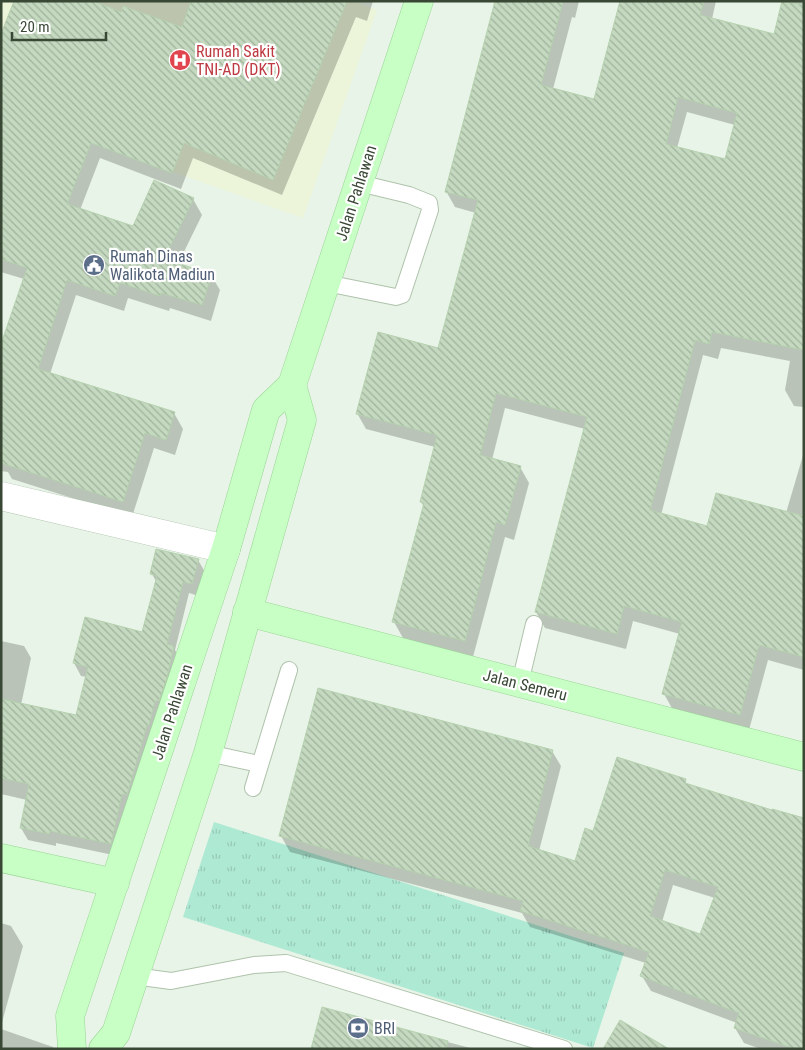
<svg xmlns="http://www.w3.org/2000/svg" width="805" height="1050" font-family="'Roboto Condensed',sans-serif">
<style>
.medical{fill:#ecf5da}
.grass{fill:url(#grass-tufts)}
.shadow{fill:#0003;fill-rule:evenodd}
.building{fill:url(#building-back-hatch);stroke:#b5d1af;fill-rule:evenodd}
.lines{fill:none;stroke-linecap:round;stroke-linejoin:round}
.lane-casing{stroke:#afc3ac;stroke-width:18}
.street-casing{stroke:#afc3ac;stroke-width:29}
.secondary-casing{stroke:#99d595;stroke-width:29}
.lane{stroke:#fff;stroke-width:16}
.street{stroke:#fff;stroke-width:28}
.secondary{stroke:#c8ffc5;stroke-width:28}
.labels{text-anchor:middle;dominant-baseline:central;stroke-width:4.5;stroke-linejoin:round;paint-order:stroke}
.health-label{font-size:16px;fill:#be3a42;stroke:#fff;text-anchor:start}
.street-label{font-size:16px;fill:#394735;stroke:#fff}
.service-label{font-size:16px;fill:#4e5e75;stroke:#fff;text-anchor:start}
</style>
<defs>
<pattern id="grass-tufts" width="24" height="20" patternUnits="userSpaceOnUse" patternTransform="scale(1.25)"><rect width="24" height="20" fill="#aee9d4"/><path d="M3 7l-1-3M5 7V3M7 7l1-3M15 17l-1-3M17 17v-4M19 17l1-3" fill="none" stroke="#96c9b7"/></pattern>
<pattern id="building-back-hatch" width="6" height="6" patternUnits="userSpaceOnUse" patternTransform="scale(1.25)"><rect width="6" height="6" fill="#c4d9bf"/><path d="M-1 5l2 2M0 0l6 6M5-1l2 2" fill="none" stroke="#a0b29c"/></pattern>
</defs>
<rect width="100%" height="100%" fill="#e8f4e7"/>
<path class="medical" d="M1 1H353L377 10 303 218 1 111Z"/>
<path class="grass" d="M214 822 624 953 593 1048 183 917Z"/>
<g class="shadow">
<path d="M15 1H373L367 21 356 17 282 195 193 158 181 189 100 158 80 210 133 228 193 199 202 215 178 264 211 275 220 290 211 321 170 308 169 311 128 298 124 311 76 295 50 374 174 413 183 429 175 455 154 448 132 517 12 479 8 472 1 471V348L24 279 1 272V38Z"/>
<path d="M497 1H579L575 18 572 17 553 89 595 100 621 1H716L712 19 775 35 784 1H804V407L794 406 785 390 790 361 721 348 718 359 703 355 661 515 708 527 786 513 804 452V670L768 660 749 730 673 710 664 694 680 634 633 621 626 649 545 628 536 612 585 429 505 408 492 460 520 467 529 483 514 540 505 537 473 657 403 638 394 622 424 507 421 502 435 447 366 429 357 413 439 349 476 213 455 207 446 191ZM687 112 735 125 725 161 677 148Z"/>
<path d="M198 560 205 572 199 596 189 593 175 650 181 660 118 856 56 843V846L28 840 21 828 27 800 1 794V641L24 646 31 658 21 705 76 716 87 677 81 676 74 663 143 633 157 583 152 574Z"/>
<path d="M552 751 561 766 539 851 575 862 594 832 685 780 804 1049H761L744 1043 735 1028 737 1023 651 991 642 976 646 963 530 927 522 913 290 852 281 836ZM673 885 715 898 701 936 662 922Z"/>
<path d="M1 923 11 926 23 946 1 1026Z"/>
<path d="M323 1009 474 1049H312Z"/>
<path d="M1 1029 53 1047 54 1049H1Z"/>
</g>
<g class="building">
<path d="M14 1H94L121 12 123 6 182 27 191 1H347L273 180 184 143 172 173 91 143 67 204 133 226 154 180 194 198 164 259 212 274 202 305 161 293 160 296 120 283 115 296 67 280 38 369 175 412 166 440 145 433 123 502 1 463V344L27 268 1 259V34Z"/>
<path d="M495 1H563L541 85 594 99 620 1H704L700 15 774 34 782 1 804 5V350L712 332 709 344 695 340 650 510 707 526 716 493 804 516V657L759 645 740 715 662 694 682 622 624 606 617 634 535 612 587 417 496 393 480 455 521 466 505 525 496 522 465 641 392 622 424 503 420 502 437 435 356 414 378 332 438 348 478 200 445 192ZM678 97 737 113 725 159 666 144Z"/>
<path d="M156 549 199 559 192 584 183 582 167 644 174 646 167 677 159 701H155L149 725H147L127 795 122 794 111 844 50 831 49 834 20 828 29 784 1 778V699L76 715 88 667 73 663 85 617 142 632 157 576 150 574Z"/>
<path d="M318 688 553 750 528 846 575 861 585 828 593 831 617 757 686 779 685 783 772 810V809L804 818V1049H795L734 1028 739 1013 640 976 649 952 520 911 523 901 279 836ZM665 870 718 887 700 934 650 916Z"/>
<path d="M322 1007 448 1041 446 1049H311Z"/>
<path d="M620 1020 669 1049H603Z"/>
</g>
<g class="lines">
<g class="lane-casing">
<g id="lane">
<path d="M326 283 396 297 402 295 430 210 429 203 409 195 359 183"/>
<path d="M520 683 534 624"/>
<path d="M208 753 259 764"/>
<path d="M253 788 289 670"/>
<path d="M134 976 171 981 254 965 286 963 564 1049"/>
</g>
</g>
<g class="street-casing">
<path id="street" d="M1 496 226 549"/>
</g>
<g class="secondary-casing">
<g id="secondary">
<path d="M247 612 804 757"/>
<path d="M1 858 115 883"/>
<path d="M72 1049 70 1016 226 549 266 410 292 385 419 1"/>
<path d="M103 1049 116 1033 208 753 302 420 292 385"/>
</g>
</g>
<use href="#lane" class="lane"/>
<use href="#street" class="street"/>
<use href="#secondary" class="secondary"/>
</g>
<defs>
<g id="hospital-disc" transform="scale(1.125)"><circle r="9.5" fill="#e0444e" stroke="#fff"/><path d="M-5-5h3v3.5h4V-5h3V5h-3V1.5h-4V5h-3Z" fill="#fff"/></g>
<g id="civic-disc" transform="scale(1.125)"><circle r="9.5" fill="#5c6f8a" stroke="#fff"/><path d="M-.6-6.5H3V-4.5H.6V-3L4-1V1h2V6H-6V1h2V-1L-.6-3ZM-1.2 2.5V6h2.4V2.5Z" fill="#fff"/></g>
<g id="bank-disc" transform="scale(1.125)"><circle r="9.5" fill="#5c6f8a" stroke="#fff"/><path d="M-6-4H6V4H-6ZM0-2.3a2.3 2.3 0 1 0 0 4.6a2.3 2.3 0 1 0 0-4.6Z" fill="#fff"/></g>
</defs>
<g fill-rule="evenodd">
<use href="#hospital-disc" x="180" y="60"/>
<use href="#civic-disc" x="94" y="265"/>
<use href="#bank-disc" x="358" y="1028"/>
</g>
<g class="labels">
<g class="health-label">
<text x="196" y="51">Rumah Sakit<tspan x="196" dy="18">TNI-AD (DKT)</tspan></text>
</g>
<g class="street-label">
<text transform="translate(356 193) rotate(-72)">Jalan Pahlawan</text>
<text transform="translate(525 685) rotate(14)">Jalan Semeru</text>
<text transform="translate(172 712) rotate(-72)">Jalan Pahlawan</text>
</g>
<g class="service-label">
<text x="110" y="256">Rumah Dinas<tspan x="110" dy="18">Walikota Madiun</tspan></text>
<text x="374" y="1028">BRI</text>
</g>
</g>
<rect width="805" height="1050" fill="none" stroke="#394735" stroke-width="5"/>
<path d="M12 32v8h94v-8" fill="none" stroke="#394735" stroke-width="2.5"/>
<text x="20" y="32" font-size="15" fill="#394735" stroke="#ffffff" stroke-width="4" paint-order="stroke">20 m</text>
</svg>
